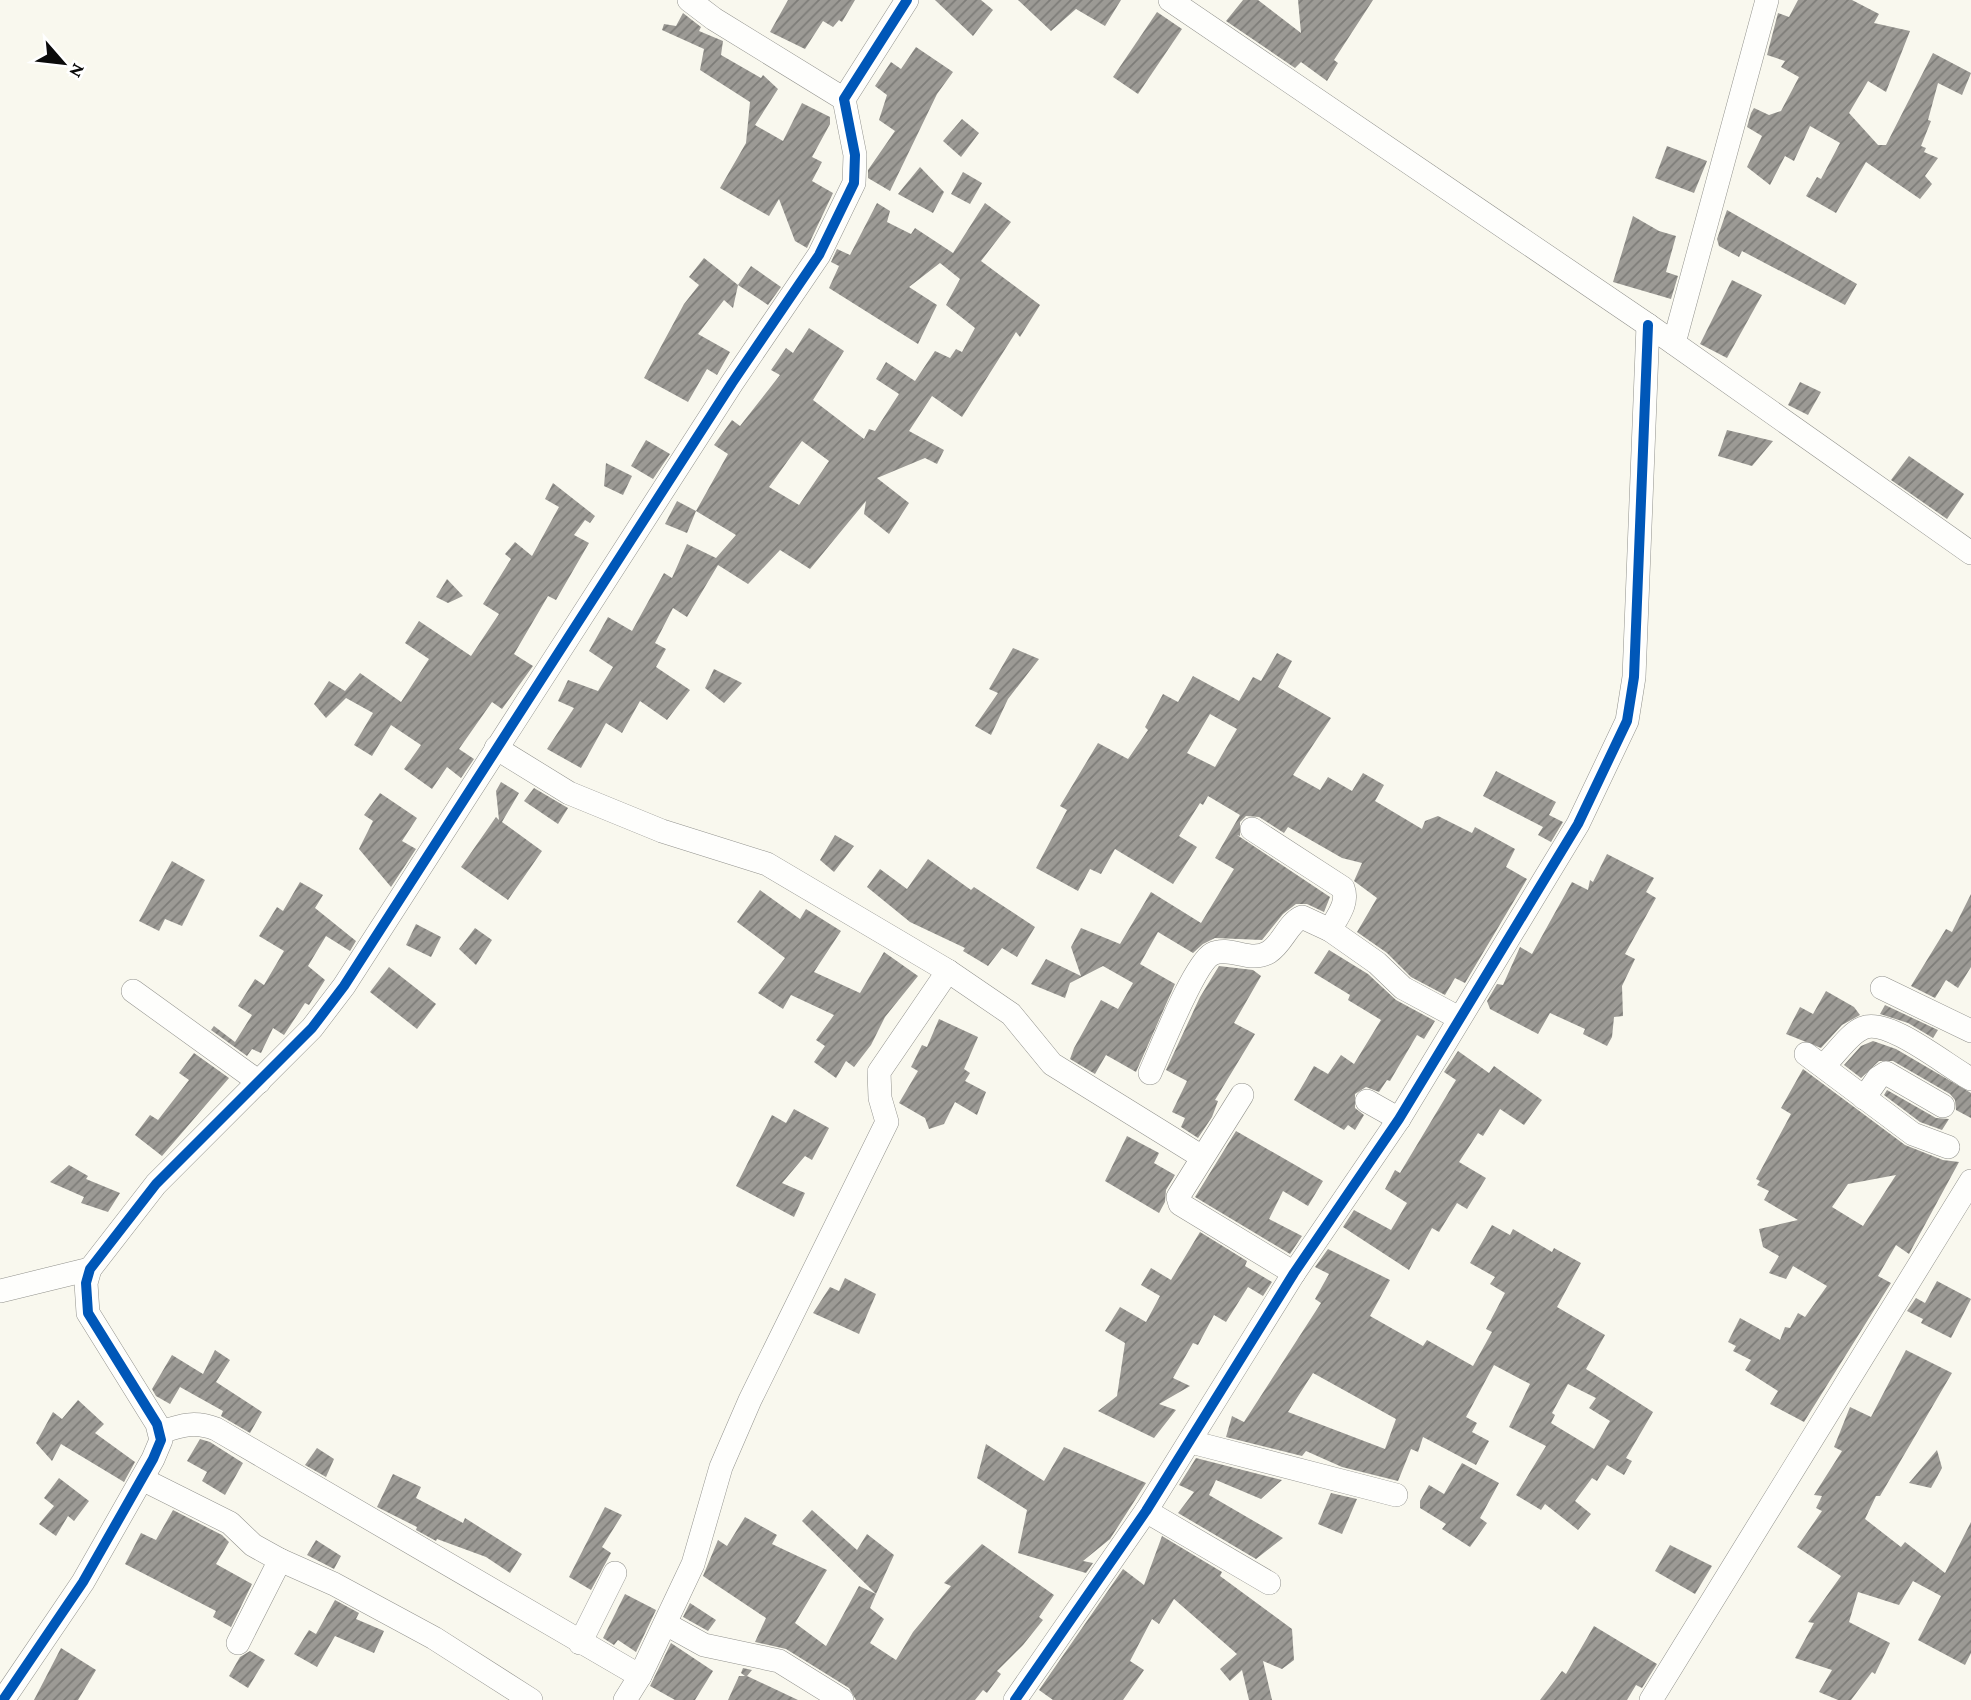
<svg xmlns="http://www.w3.org/2000/svg" width="1971" height="1700" font-family="'Crimson Pro',serif">
<style>
.building{fill:url(#building-hatch);fill-rule:evenodd}
.lines{fill:none;stroke-linecap:round;stroke-linejoin:round}
.street-casing{stroke:#92928d;stroke-width:24}
.street{stroke:#fefefc;stroke-width:23}
.cycleway-casing{stroke:#fff;stroke-width:15}
.cycleway{stroke:#0057b8;stroke-width:10}
</style>
<defs>
<pattern id="building-hatch" width="6" height="6" patternUnits="userSpaceOnUse" patternTransform="scale(1.75)"><rect width="6" height="6" fill="#9c9a95"/><path d="M-1 1l2-2M0 6l6-6M5 7l2-2" fill="none" stroke="#7d7c78"/></pattern>
</defs>
<rect width="100%" height="100%" fill="#f9f8ee"/>
<g class="building">
<path d="M788 0H855L842 22 839 20 833 27 823 21 805 49 770 32Z"/>
<path d="M935 0H981L993 10 973 36Z"/>
<path d="M1018 0H1121L1105 26 1076 9 1051 31Z"/>
<path d="M1243 0H1258L1301 33 1298 0H1373L1334 60 1338 63 1327 81 1301 62 1295 68 1226 21Z"/>
<path d="M1798 0H1852L1879 14 1874 23 1910 31 1886 92 1868 81 1849 113 1878 145H1886L1933 53 1971 73 1962 95 1938 83 1928 120 1931 121 1921 146 1926 148 1924 152 1938 158 1925 176 1932 184 1920 199 1866 162 1836 213 1806 196 1817 177 1821 179 1840 143 1810 126 1794 161 1785 156 1770 185 1747 167 1762 136 1747 127 1751 113 1754 108 1769 115 1781 111 1799 77 1781 67 1785 61 1767 55 1778 13 1789 17Z"/>
<path d="M1157 12 1182 29 1138 94 1113 77Z"/>
<path d="M683 13 701 27 699 31 723 41 721 55 761 78 763 75 778 89 755 125 783 141 802 103 830 117V124L812 157 822 162 812 181 833 193 807 248 795 241 779 199 769 216 720 188 746 143 750 102 700 70 704 49 662 30 664 24 676 26Z"/>
<path d="M916 47 953 72 937 94 890 191 868 178V170L895 131 879 120 887 95 875 86 891 62 901 69Z"/>
<path d="M962 119 979 133 961 157 943 141Z"/>
<path d="M1667 146 1707 161 1694 193 1655 178Z"/>
<path d="M920 167 944 192 933 213 898 194Z"/>
<path d="M963 172 982 183 970 204 951 194Z"/>
<path d="M877 203 890 211 887 222 911 234 915 228 953 253 985 203 1011 222 981 261 1040 305 1020 337 1016 332 962 417 932 396 909 431 944 450 937 464 925 458 877 478 909 503 889 534 864 514 866 501 810 569 780 550 748 584 718 565 687 617 673 608 655 643 666 649 656 667 690 690 667 720 640 701 622 733 606 723 581 768 547 749 574 708 558 701 568 680 598 691 613 667 589 651 608 617 632 631 664 573 672 578 687 544 716 558 736 535 696 511 728 454 714 445 732 420 740 426 780 375 771 370 786 348 793 353 809 328 844 351 813 400 864 439 869 429 875 431 899 394 876 379 886 362 915 381 935 351 950 358 956 349 962 352 975 328 946 305 960 279 940 263 909 287 937 305 918 344 829 288 839 266 831 262 837 249 850 255ZM802 441 829 461 799 505 769 487Z"/>
<path d="M1727 210 1857 284 1845 305 1742 251 1739 257 1719 246 1717 239Z"/>
<path d="M1633 216 1659 231 1676 236 1666 272 1678 276 1671 299 1613 282Z"/>
<path d="M704 258 738 285 733 308 724 300 698 334 730 352 717 375 707 369 688 402 644 378 684 304 699 285 689 277Z"/>
<path d="M751 266 781 287 768 305 738 285Z"/>
<path d="M1732 280 1762 295 1727 358 1700 344Z"/>
<path d="M1800 382 1821 392 1808 415 1788 405Z"/>
<path d="M1727 430 1773 441 1752 466 1718 456Z"/>
<path d="M646 440 670 454 653 479 631 466Z"/>
<path d="M1909 456 1964 494 1947 519 1891 480Z"/>
<path d="M606 463 632 476 623 495 604 486Z"/>
<path d="M553 483 595 516 590 523 585 520 574 535 589 543 556 600 548 596 514 654 533 666 502 709 492 702 459 749 474 759 461 778 447 767 432 789 404 769 421 745 391 725 372 756 354 745 373 713 346 698 326 718 314 704 329 681 345 691 360 673 401 702 429 659 405 643 419 621 471 656 499 614 483 604 511 559 505 554 515 542 532 556 559 507 545 499Z"/>
<path d="M677 501 696 511 687 533 665 524Z"/>
<path d="M447 579 463 596 448 603 436 597Z"/>
<path d="M1013 648 1039 659 1008 699 991 735 975 726 998 693 989 689Z"/>
<path d="M1277 653 1292 661 1278 687 1331 718 1293 775 1320 790 1328 777 1352 791 1363 773 1384 785 1375 801 1422 829 1425 821 1438 816 1472 833 1475 827 1515 849 1506 867 1527 879 1465 983 1455 978 1445 995 1411 977 1387 953 1357 932 1377 898 1354 881 1362 863 1342 858 1288 827 1284 833 1259 817 1246 816 1240 822V836L1237 835 1330 897 1324 912 1307 904H1296L1283 914 1262 940 1215 938 1203 944 1193 953 1158 932 1140 964 1175 984 1136 1072 1106 1055 1095 1074 1070 1059 1074 1048 1101 1000 1118 1009 1133 983 1103 966 1070 983 1065 998 1031 984 1046 959 1081 976 1071 947 1081 928 1120 944 1151 892 1201 923 1234 869 1215 858 1240 815 1208 796 1203 805 1200 803 1179 836 1197 847 1173 884 1115 849 1101 874 1090 869 1078 891 1036 868 1067 810 1060 806 1098 743 1128 759 1148 730 1145 727 1163 694 1178 702 1193 676 1239 701 1253 677 1261 681ZM1210 714 1237 729 1215 767 1187 753Z"/>
<path d="M714 669 742 683 724 703 705 688Z"/>
<path d="M1496 771 1556 802 1549 815 1563 822 1551 842 1538 835 1543 827 1483 796Z"/>
<path d="M501 782 519 793 502 822 542 851 508 900 461 867 496 817 499 820 496 791Z"/>
<path d="M534 788 568 808 558 824 524 801Z"/>
<path d="M380 793 417 818 402 841 416 849 391 887 359 849 373 821 364 815Z"/>
<path d="M835 835 854 846 834 872 820 860Z"/>
<path d="M1607 854 1654 878 1646 892 1656 898 1625 954 1635 959 1622 986 1623 1016 1614 1017 1612 1037 1607 1046 1583 1034 1585 1029 1550 1013 1538 1034 1490 1009 1487 1001 1497 984 1503 985 1520 947 1532 954 1572 882 1588 890 1590 880 1593 882Z"/>
<path d="M928 859 971 890 974 887 1035 927 1017 957 1002 948 988 966 963 951 965 948 910 922 867 887 880 869 907 889Z"/>
<path d="M172 861 205 880 182 926 165 919 159 931 139 921Z"/>
<path d="M300 882 323 895 315 908 356 941 350 951 326 936 308 966 325 980 309 1005 305 1003 284 1035 273 1028 261 1053 252 1049 247 1056 211 1030 214 1026 235 1042 252 1015 238 1006 255 979 264 985 284 951 259 936 277 907 283 911Z"/>
<path d="M760 890 800 919 806 909 841 931 814 972 860 993 884 952 918 976 885 1017 871 1045 854 1067 846 1061 836 1078 814 1062 825 1046 816 1040 834 1015 791 995 783 1009 758 993 785 958 737 922Z"/>
<path d="M1971 894V967L1958 988 1946 980 1935 998 1911 986 1946 929 1952 932Z"/>
<path d="M416 924 441 937 431 957 406 945Z"/>
<path d="M475 928 492 940 476 965 459 949Z"/>
<path d="M1329 950 1368 974 1396 1000 1435 1021 1424 1039 1417 1035 1390 1081 1387 1080 1379 1092 1366 1087 1355 1094V1108L1364 1115 1355 1130 1348 1125 1344 1130 1294 1100 1314 1066 1328 1074 1341 1055 1354 1064 1381 1020 1348 1000 1350 995 1314 973Z"/>
<path d="M1219 966 1253 970 1261 976 1234 1023 1255 1034 1215 1100 1218 1101 1212 1117 1198 1138 1181 1127 1185 1118 1172 1112 1187 1081 1166 1070 1200 997Z"/>
<path d="M389 967 436 1004 417 1029 370 992Z"/>
<path d="M1826 991 1854 1007 1860 1015 1842 1025 1821 1048 1786 1034 1800 1007 1813 1014Z"/>
<path d="M1885 1005 1938 1030 1933 1038 1908 1023 1880 1014Z"/>
<path d="M939 1019 978 1037 964 1069 970 1073 965 1081 986 1092 977 1115 955 1102 944 1124 929 1129 925 1118 899 1103 918 1071 911 1067 922 1045 927 1047Z"/>
<path d="M1873 1041 1896 1049 1971 1093V1118L1956 1110 1955 1100 1950 1094 1893 1061H1879L1861 1078 1844 1065 1861 1046Z"/>
<path d="M1458 1051 1489 1073 1494 1066 1542 1100 1524 1125 1500 1109 1483 1136 1478 1133 1459 1162 1486 1178 1467 1209 1457 1203 1439 1232 1432 1228 1409 1270 1343 1227 1354 1210 1391 1230 1407 1203 1385 1189 1395 1170 1400 1173 1456 1080 1444 1072Z"/>
<path d="M194 1053 229 1078 162 1156 135 1135 150 1115 158 1120 189 1080 179 1073Z"/>
<path d="M1803 1069 1905 1145 1943 1160 1959 1162 1909 1254 1896 1245 1878 1276 1891 1283 1804 1422 1770 1404 1778 1391 1745 1370 1751 1360 1733 1351 1736 1346 1728 1342 1740 1318 1780 1340 1785 1327 1790 1328 1798 1313 1805 1317 1827 1286 1793 1266 1786 1279 1769 1273 1779 1256 1763 1247 1759 1229 1798 1220 1764 1200 1769 1191 1757 1185 1760 1181 1756 1179 1791 1114 1781 1108ZM1896 1175 1863 1226 1832 1207 1848 1184Z"/>
<path d="M1887 1090 1936 1118 1949 1119 1942 1130 1920 1122 1884 1095Z"/>
<path d="M794 1109 829 1128 812 1160 805 1156 782 1183 805 1193 794 1217 736 1186 772 1115 786 1123Z"/>
<path d="M1236 1131 1323 1181 1308 1206 1283 1191 1269 1219 1302 1236 1290 1254 1195 1197Z"/>
<path d="M1127 1136 1159 1153 1154 1163 1175 1175 1166 1190 1165 1202 1159 1213 1105 1181Z"/>
<path d="M69 1165 88 1176 86 1179 120 1193 108 1212 81 1203 84 1197 50 1182Z"/>
<path d="M1492 1225 1510 1235 1513 1229 1552 1252 1554 1248 1581 1263 1557 1307 1605 1335 1586 1369 1653 1412 1626 1458 1632 1461 1624 1475 1607 1465 1597 1481 1592 1478 1575 1501 1591 1514 1578 1530 1545 1504 1541 1510 1516 1495 1546 1446 1509 1427 1530 1384 1494 1365 1466 1417 1477 1423 1472 1432 1489 1441 1476 1465 1423 1437 1418 1452 1411 1449 1398 1481 1342 1467 1306 1451 1302 1456 1226 1437 1232 1416 1244 1422 1321 1303 1315 1299 1329 1274 1315 1267 1328 1249 1390 1280 1370 1316 1423 1346 1427 1340 1473 1366 1492 1332 1486 1329 1505 1293 1490 1284 1495 1277 1470 1263ZM1313 1373 1396 1419 1385 1449 1288 1412ZM1568 1384 1596 1398 1589 1408 1610 1421 1594 1449 1551 1423 1555 1415 1552 1413Z"/>
<path d="M1200 1232 1247 1261 1245 1266 1272 1282 1263 1296 1248 1287 1226 1322 1214 1315 1198 1345 1193 1343 1173 1378 1190 1386 1159 1404 1176 1410 1154 1438 1098 1411 1117 1396 1125 1343 1105 1331 1120 1307 1146 1322 1160 1296 1141 1285 1151 1268 1171 1280Z"/>
<path d="M845 1278 876 1294 859 1334 813 1313 830 1287 839 1291Z"/>
<path d="M1937 1281 1971 1299 1951 1338 1921 1323 1923 1319 1907 1311 1916 1298 1925 1303Z"/>
<path d="M215 1350 230 1360 216 1382 262 1412 250 1433 221 1416 223 1411 180 1387 170 1404 156 1396 152 1389 172 1355 203 1374Z"/>
<path d="M1906 1350 1952 1373 1880 1496H1876L1865 1519 1901 1547 1905 1542 1945 1573 1971 1522V1653L1965 1665 1918 1640 1941 1596 1913 1581 1899 1605 1858 1592 1849 1622 1890 1643 1875 1674 1872 1672 1851 1700H1838L1819 1692 1832 1670 1795 1658 1814 1623 1808 1622 1841 1576 1797 1547 1822 1511 1816 1508 1822 1496 1814 1495 1842 1451 1834 1447 1850 1407 1871 1417Z"/>
<path d="M78 1400 104 1424 95 1433 135 1462 124 1482 61 1444 52 1461 36 1443 53 1412 62 1419Z"/>
<path d="M200 1439 210 1442 243 1463 225 1495 202 1481 207 1472 187 1461Z"/>
<path d="M986 1444 1044 1481 1064 1447 1146 1483 1110 1539 1083 1561 1093 1563 1086 1573 1018 1553 1027 1510 977 1478Z"/>
<path d="M317 1448 334 1459 326 1477 305 1465Z"/>
<path d="M1937 1450 1942 1468 1931 1488 1909 1483Z"/>
<path d="M1196 1458 1282 1480 1261 1499 1216 1480 1209 1495 1283 1538 1256 1559 1178 1513 1194 1492 1179 1485Z"/>
<path d="M1462 1463 1499 1483 1480 1518 1487 1523 1470 1547 1442 1529 1446 1524 1420 1508V1501L1429 1485 1444 1494Z"/>
<path d="M393 1474 421 1487 416 1498 463 1523 465 1518 522 1554 510 1573 486 1557 437 1539 436 1541 416 1530 417 1527 377 1507Z"/>
<path d="M59 1478 89 1501 74 1521 68 1516 56 1536 39 1524 54 1506 44 1498Z"/>
<path d="M1331 1493 1357 1499 1342 1534 1318 1524Z"/>
<path d="M605 1507 622 1515 602 1547 611 1553 591 1590 569 1577Z"/>
<path d="M173 1510 222 1535 229 1542 216 1564 252 1584 231 1627 213 1617 216 1611 125 1564 141 1533 156 1540Z"/>
<path d="M812 1510 857 1550 867 1534 894 1555 876 1594 802 1521Z"/>
<path d="M745 1517 777 1535 772 1544 827 1570 795 1623 826 1646 859 1586 876 1594 870 1608 884 1619 870 1643 896 1660 913 1632 951 1586 944 1583 982 1544 1054 1595 1039 1617 1043 1620 1023 1645 997 1671 1001 1674 987 1693 983 1690 975 1700H856L849 1688 786 1649 755 1642 766 1618 703 1576 718 1540 727 1546Z"/>
<path d="M1162 1536 1222 1572 1220 1576 1292 1629 1294 1660 1282 1669 1263 1661 1272 1700H1249L1242 1670 1230 1681 1220 1669 1237 1654 1174 1599 1159 1624 1152 1619 1130 1661 1144 1670 1123 1700H1053L1039 1690 1123 1569 1144 1585Z"/>
<path d="M316 1540 341 1556 334 1569 307 1555Z"/>
<path d="M1670 1545 1712 1566 1695 1594 1655 1571Z"/>
<path d="M625 1594 656 1610 636 1652 618 1640 614 1645 603 1638Z"/>
<path d="M335 1600 359 1613 356 1619 384 1631 374 1653 335 1636 317 1667 294 1654 309 1630 316 1634Z"/>
<path d="M690 1603 716 1620 708 1631 683 1617Z"/>
<path d="M1594 1626 1657 1664 1642 1688 1636 1685 1627 1700H1540L1562 1671 1566 1674Z"/>
<path d="M671 1643 713 1671 695 1700H675L650 1686Z"/>
<path d="M61 1648 96 1670 78 1700H34Z"/>
<path d="M250 1651 265 1660 248 1688 229 1676 240 1657Z"/>
<path d="M743 1668 752 1670 747 1676 798 1700H728L739 1676H745L741 1673Z"/>
</g>
<g class="lines">
<g class="street-casing">
<g id="street">
<path d="M689 0 714 19 844 99"/>
<path d="M1170 0 1648 325 1971 553"/>
<path d="M1674 343 1767 0"/>
<path d="M496 748 569 793 662 831 767 864 948 971 1011 1014 1052 1064 1202 1157"/>
<path d="M1252 829 1343 888C1349 903 1337 917 1330 930L1377 963 1403 988 1459 1018"/>
<path d="M1882 988 1971 1031"/>
<path d="M133 991 259 1082"/>
<path d="M1806 1054 1913 1134 1948 1147"/>
<path d="M1823 1066C1835 1056 1848 1034 1863 1028 1888 1017 1948 1067 1971 1079"/>
<path d="M1150 1073C1160 1051 1194 964 1212 954 1230 945 1250 964 1269 952 1283 943 1288 923 1302 917L1330 930"/>
<path d="M1242 1095 1178 1197 1180 1204 1294 1273"/>
<path d="M1864 1098 1878 1078 1886 1073 1943 1106"/>
<path d="M1367 1101 1399 1119"/>
<path d="M0 1291 90 1269"/>
<path d="M161 1432C182 1425 195 1421 216 1429L640 1676"/>
<path d="M1191 1442 1396 1495"/>
<path d="M142 1479 230 1523 253 1545 280 1560 334 1584 434 1638 531 1700"/>
<path d="M1146 1511 1269 1583"/>
<path d="M666 1624 704 1645 779 1661 842 1700"/>
<path d="M238 1643 280 1560"/>
<path d="M580 1643 615 1573"/>
<path d="M3 1700 83 1582 153 1459 161 1440 157 1424 88 1313 86 1283 90 1269 156 1184 312 1028 344 986 732 383 819 255 854 183 855 155 844 99 907 0"/>
<path d="M625 1700 640 1676 693 1564 721 1467 750 1400 887 1122 880 1098 879 1072 948 971"/>
<path d="M1015 1700 1146 1511 1294 1273 1399 1119 1578 824 1627 721 1634 677 1648 325"/>
<path d="M1651 1700 1971 1181"/>
</g>
</g>
<use href="#street" class="street"/>
<g class="cycleway-casing">
<g id="cycleway">
<path d="M3 1700 83 1582 153 1459 161 1440 157 1424 88 1313 86 1283 90 1269 156 1184 312 1028 344 986 732 383 819 255 854 183 855 155 844 99 907 0"/>
<path d="M1015 1700 1146 1511 1294 1273 1399 1119 1578 824 1627 721 1634 677 1648 325"/>
</g>
</g>
<use href="#cycleway" class="cycleway"/>
</g>
<g transform="translate(63 63) rotate(118)" stroke="#ffffff" stroke-width="5" paint-order="stroke">
<path d="M0-5L12 26L0 18L-12 26Z" fill="#0b0b0b"/>
<text y="-10" font-size="19" font-weight="bold" text-anchor="middle" fill="#0b0b0b">N</text>
</g>
</svg>
